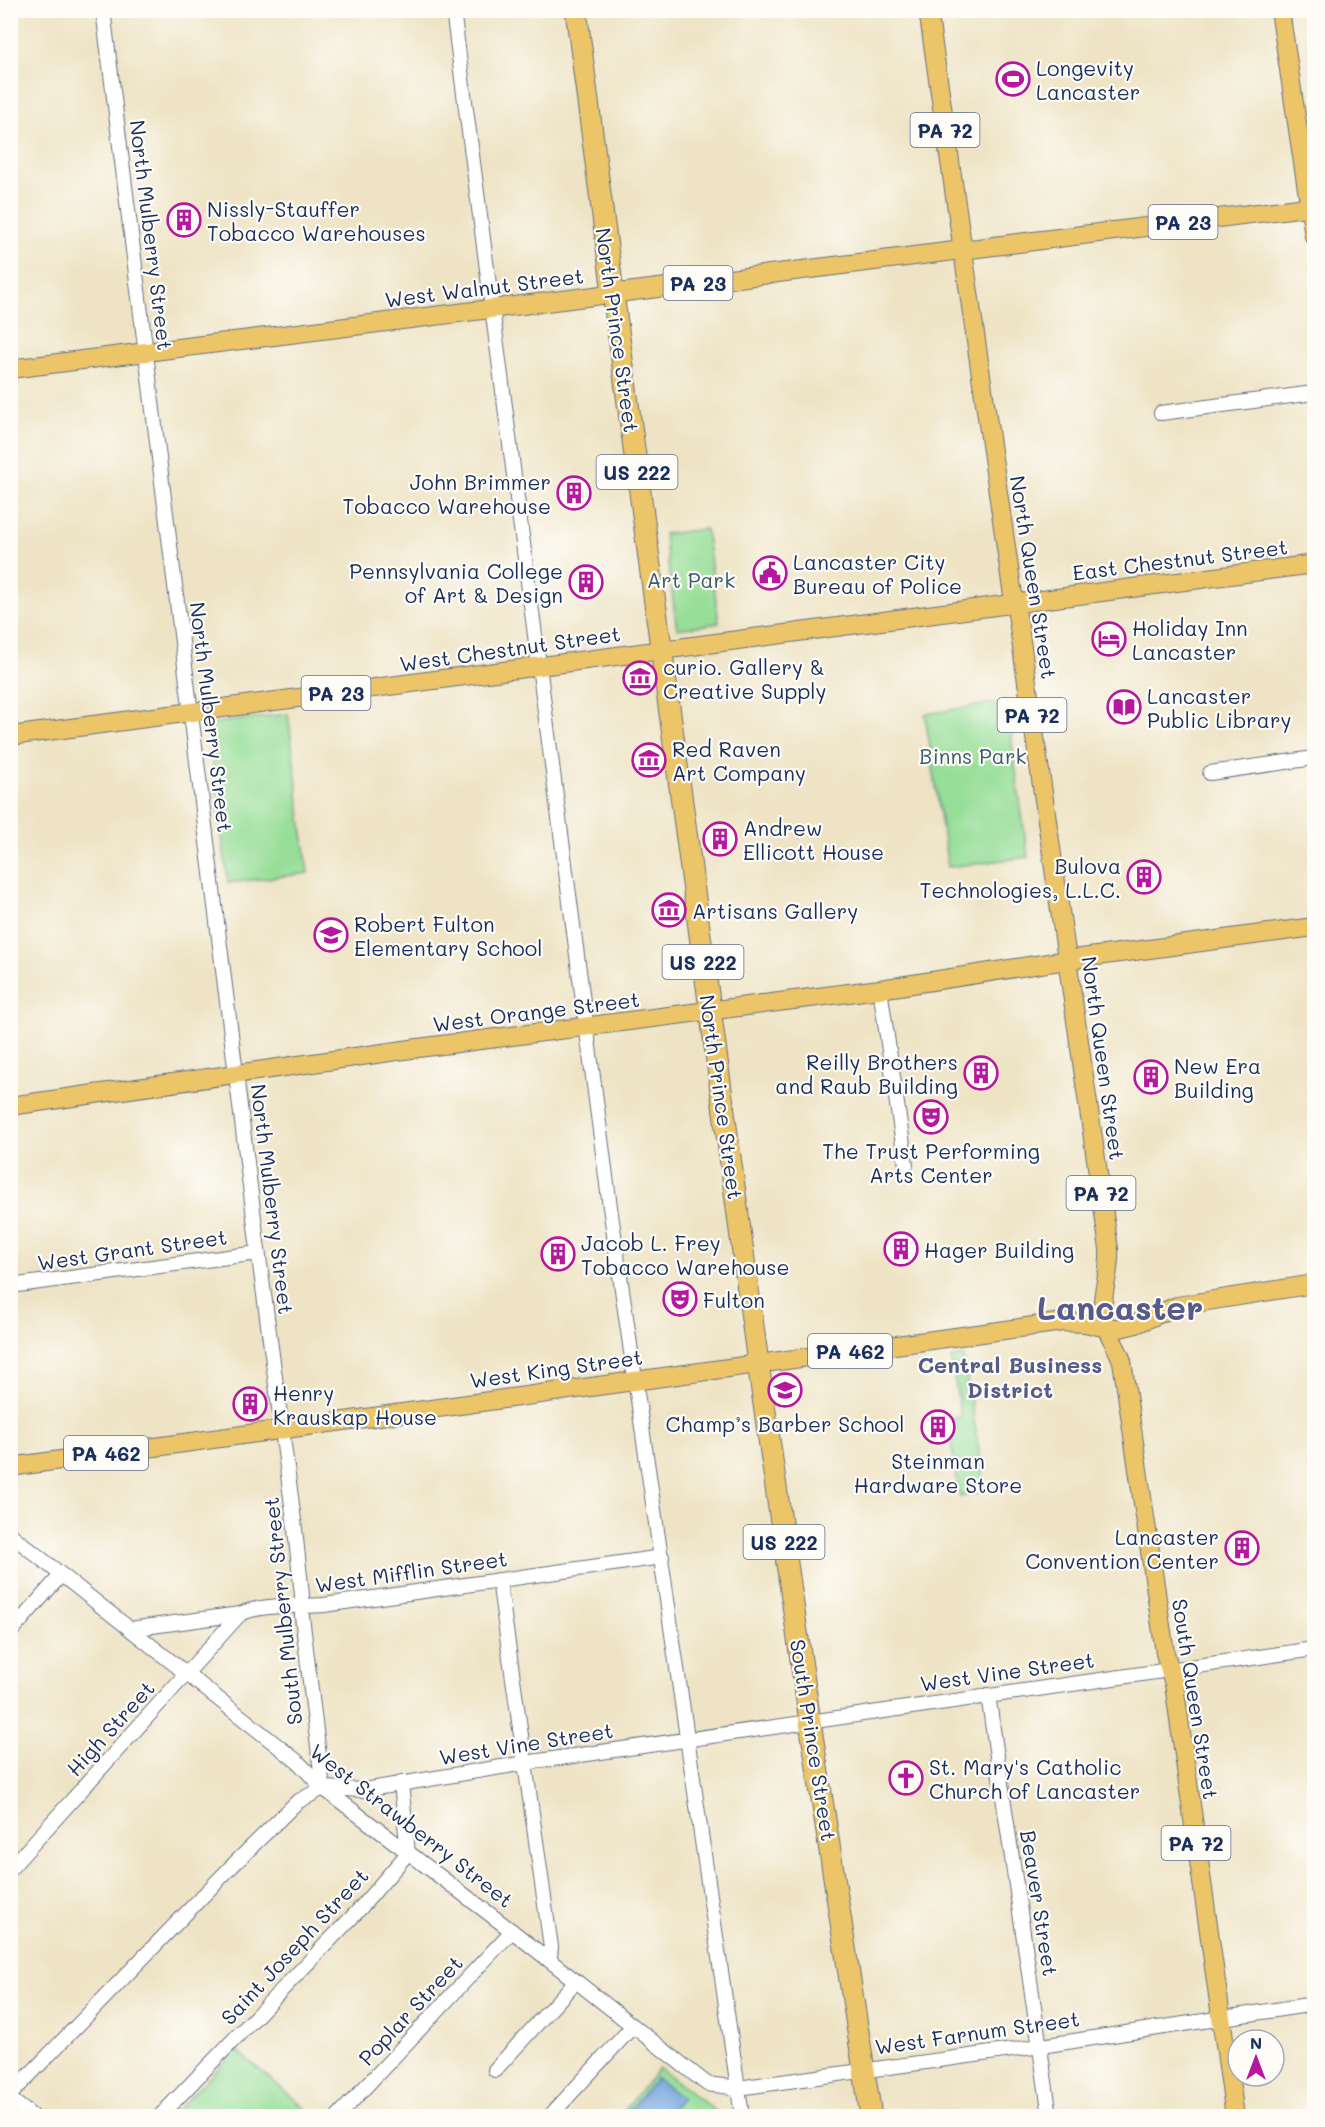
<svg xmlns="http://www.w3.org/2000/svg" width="1325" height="2127" font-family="Mali,sans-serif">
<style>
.green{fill:#97de98;stroke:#59867b;stroke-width:1.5}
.water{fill:#6fa2db;stroke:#45689c;stroke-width:1.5}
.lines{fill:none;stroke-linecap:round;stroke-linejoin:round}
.minor-casing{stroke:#656e82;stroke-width:16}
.major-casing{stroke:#656e82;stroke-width:20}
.highway-casing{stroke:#656e82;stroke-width:23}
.minor{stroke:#fff;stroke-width:14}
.major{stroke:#edc569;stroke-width:18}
.highway{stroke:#edc569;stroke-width:21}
.labels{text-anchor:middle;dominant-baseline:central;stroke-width:4.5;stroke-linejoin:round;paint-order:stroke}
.shield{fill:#fdfcf7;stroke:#5f6c8c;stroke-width:1.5}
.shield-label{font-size:20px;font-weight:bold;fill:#1b2f5e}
.poi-label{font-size:21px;fill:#1b2f5e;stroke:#fdfcf7;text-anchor:start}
.street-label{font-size:21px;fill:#1b2f5e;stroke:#fdfcf7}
.park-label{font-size:21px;fill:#3a5b6c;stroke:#fdfcf7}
.neighbourhood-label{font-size:22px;font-weight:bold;fill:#565b89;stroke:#fdfcf7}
.town-label{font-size:33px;font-weight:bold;fill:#565b89;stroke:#fdfcf7}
</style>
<rect width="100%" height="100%" fill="#fdfcf7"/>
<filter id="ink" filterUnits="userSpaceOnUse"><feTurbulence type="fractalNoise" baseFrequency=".0167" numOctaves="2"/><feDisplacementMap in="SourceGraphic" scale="12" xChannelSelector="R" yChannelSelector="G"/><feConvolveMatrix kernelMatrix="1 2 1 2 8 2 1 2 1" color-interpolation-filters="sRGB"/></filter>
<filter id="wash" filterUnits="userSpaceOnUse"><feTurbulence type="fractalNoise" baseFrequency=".008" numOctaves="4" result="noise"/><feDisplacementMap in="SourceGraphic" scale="24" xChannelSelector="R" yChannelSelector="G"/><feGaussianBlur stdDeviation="1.35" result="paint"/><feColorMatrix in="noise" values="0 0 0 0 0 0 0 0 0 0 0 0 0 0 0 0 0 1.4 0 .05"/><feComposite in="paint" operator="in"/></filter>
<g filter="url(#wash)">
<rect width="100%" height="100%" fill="#eee3c4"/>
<g class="green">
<path d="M706 529 719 623 677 629 664 534Z"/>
<path d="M1006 701 1028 857 948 867 925 714Z"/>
<path d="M288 714 308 873 228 883 208 724Z"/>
<path d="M963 1356 986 1492 960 1497 947 1419 961 1417 951 1358Z"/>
<path d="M236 2050 314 2116H171Z"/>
<path d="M659 2068 722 2116H620Z"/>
</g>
<path class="water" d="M656 2078 682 2098 667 2116H625Z"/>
</g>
<g filter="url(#ink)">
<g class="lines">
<g class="minor-casing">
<g id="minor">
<path d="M103 10 257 1242 294 1520 302 1595V1616L323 1788"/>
<path d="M453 10 610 1207 742 2116"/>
<path d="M1161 413 1314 393"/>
<path d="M1210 773 1314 758"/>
<path d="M880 989 906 1165"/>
<path d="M10 1286 258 1253"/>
<path d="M10 1534 298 1762 323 1788 512 1931 707 2084 738 2088 1041 2046 1314 2004"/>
<path d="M499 1580 551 1947 550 1956 548 1959"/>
<path d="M130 1629 240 1614C264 1603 299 1607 324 1605L662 1557"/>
<path d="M10 1633 61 1575"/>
<path d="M988 1695 1050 2116"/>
<path d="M10 1869 240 1614"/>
<path d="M495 2070 576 1981"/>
<path d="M10 2095 229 1869 297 1802 323 1788 364 1790 525 1763 1314 1649"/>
<path d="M10 2099 32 2116"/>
<path d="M160 2116 357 1912 408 1853 401 1783"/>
<path d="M338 2116 512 1931"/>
<path d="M550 2116 633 2026"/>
</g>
</g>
<g class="major-casing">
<g id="major">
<path d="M928 10 1012 589 1018 620 1109 1249C1111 1272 1100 1294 1103 1316 1106 1333 1117 1346 1122 1361L1165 1653 1174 1684 1235 2116"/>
<path d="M1280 10 1314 236"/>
<path d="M10 369 1314 206"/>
<path d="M10 736 1314 564"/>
<path d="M10 1106 418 1048 880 989 1067 960 1314 927"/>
<path d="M10 1467 1063 1322 1085 1323 1107 1328H1120L1136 1324 1177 1306 1314 1284"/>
</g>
</g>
<g class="highway-casing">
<path id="highway" d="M576 10 613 293 758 1363 810 1722 871 2116"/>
</g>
<use href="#minor" class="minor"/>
<use href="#major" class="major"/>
<use href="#highway" class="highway"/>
</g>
</g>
<defs>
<g id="stadium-ring" transform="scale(1.725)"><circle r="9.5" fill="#fdfcf7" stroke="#b5179e" stroke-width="1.5"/><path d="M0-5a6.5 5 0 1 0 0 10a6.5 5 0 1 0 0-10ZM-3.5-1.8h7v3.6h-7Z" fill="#b5179e"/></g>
<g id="building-ring" transform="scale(1.725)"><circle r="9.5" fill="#fdfcf7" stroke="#b5179e" stroke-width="1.5"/><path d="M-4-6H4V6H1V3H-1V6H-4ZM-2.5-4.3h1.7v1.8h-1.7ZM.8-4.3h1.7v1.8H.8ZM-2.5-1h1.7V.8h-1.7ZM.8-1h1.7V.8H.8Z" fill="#b5179e"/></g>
<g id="civic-ring" transform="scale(1.725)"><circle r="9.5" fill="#fdfcf7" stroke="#b5179e" stroke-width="1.5"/><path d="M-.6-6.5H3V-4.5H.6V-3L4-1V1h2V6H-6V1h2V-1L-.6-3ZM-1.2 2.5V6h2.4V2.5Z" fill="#b5179e"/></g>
<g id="hotel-ring" transform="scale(1.725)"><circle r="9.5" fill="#fdfcf7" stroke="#b5179e" stroke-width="1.5"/><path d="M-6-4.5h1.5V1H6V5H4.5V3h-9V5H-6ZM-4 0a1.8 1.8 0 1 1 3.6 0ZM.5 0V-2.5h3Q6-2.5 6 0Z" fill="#b5179e"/></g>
<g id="museum-ring" transform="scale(1.725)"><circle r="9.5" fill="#fdfcf7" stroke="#b5179e" stroke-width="1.5"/><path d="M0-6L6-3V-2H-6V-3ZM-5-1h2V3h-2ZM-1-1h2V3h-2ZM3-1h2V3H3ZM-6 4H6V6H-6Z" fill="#b5179e"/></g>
<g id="library-ring" transform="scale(1.725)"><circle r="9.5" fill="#fdfcf7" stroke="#b5179e" stroke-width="1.5"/><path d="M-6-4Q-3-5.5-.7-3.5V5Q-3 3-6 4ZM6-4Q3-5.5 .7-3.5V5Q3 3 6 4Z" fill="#b5179e"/></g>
<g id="school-ring" transform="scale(1.725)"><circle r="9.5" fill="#fdfcf7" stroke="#b5179e" stroke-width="1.5"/><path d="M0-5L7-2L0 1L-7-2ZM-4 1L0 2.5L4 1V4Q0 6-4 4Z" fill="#b5179e"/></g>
<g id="theatre-ring" transform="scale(1.725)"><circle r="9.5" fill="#fdfcf7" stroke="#b5179e" stroke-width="1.5"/><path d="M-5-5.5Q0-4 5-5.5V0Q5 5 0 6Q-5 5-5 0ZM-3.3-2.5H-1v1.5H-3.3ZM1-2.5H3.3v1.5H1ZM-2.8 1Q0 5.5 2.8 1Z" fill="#b5179e"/></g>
<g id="church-ring" transform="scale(1.725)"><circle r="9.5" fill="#fdfcf7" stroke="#b5179e" stroke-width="1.5"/><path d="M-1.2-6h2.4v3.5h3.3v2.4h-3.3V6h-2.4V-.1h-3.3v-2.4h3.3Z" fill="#b5179e"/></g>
</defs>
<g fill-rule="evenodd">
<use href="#stadium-ring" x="1013" y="79"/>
<use href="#building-ring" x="184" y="220"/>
<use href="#building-ring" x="574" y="493"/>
<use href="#civic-ring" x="770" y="573"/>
<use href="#building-ring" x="586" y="582"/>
<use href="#hotel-ring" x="1109" y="639"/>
<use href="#museum-ring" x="640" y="678"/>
<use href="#library-ring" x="1124" y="707"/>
<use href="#museum-ring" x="649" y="760"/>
<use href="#building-ring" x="720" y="839"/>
<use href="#building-ring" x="1144" y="877"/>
<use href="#museum-ring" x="669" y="910"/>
<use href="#school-ring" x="331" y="935"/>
<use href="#building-ring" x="981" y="1073"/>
<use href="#building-ring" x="1151" y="1077"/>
<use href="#theatre-ring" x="931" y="1117"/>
<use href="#building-ring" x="901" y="1249"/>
<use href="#building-ring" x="558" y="1254"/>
<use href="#theatre-ring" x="680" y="1299"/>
<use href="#school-ring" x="785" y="1390"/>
<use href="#building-ring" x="250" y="1404"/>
<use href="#building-ring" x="938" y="1427"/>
<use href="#building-ring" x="1242" y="1548"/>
<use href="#church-ring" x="906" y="1778"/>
</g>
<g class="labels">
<g class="shield">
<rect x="910.5" y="113" width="69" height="34" rx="4.5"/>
<rect x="1148.5" y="205" width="69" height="34" rx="4.5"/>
<rect x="663.5" y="266" width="69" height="34" rx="4.5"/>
<rect x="596.5" y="455" width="81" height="34" rx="4.5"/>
<rect x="301.5" y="676" width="69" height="34" rx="4.5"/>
<rect x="997.5" y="698" width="69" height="34" rx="4.5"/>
<rect x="662.5" y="945" width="81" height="34" rx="4.5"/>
<rect x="1066.5" y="1176" width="69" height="34" rx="4.5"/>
<rect x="808" y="1334" width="84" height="34" rx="4.5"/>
<rect x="64" y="1436" width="84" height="34" rx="4.5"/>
<rect x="743.5" y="1525" width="81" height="34" rx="4.5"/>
<rect x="1161.5" y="1826" width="69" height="34" rx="4.5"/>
</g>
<g class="shield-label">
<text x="945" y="130">PA 72</text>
<text x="1183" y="222">PA 23</text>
<text x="698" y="283">PA 23</text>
<text x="637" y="472">US 222</text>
<text x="336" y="693">PA 23</text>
<text x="1032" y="715">PA 72</text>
<text x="703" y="962">US 222</text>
<text x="1101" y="1193">PA 72</text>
<text x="850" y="1351">PA 462</text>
<text x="106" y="1453">PA 462</text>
<text x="784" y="1542">US 222</text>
<text x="1196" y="1843">PA 72</text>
</g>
<g class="poi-label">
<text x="1036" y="67">Longevity<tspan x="1036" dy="24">Lancaster</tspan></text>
<text x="207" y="208">Nissly-Stauffer<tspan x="207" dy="24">Tobacco Warehouses</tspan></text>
<text x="551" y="481" text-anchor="end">John Brimmer<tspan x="551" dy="24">Tobacco Warehouse</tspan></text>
<text x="793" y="561">Lancaster City<tspan x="793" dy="24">Bureau of Police</tspan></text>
<text x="563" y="570" text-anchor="end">Pennsylvania College<tspan x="563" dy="24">of Art &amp; Design</tspan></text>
<text x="1132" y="627">Holiday Inn<tspan x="1132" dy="24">Lancaster</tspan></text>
<text x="663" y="666">curio. Gallery &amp;<tspan x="663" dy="24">Creative Supply</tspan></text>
<text x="1147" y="695">Lancaster<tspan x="1147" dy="24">Public Library</tspan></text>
<text x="672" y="748">Red Raven<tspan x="672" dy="24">Art Company</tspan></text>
<text x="743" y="827">Andrew<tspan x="743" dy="24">Ellicott House</tspan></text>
<text x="1121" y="865" text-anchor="end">Bulova<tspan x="1121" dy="24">Technologies, L.L.C.</tspan></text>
<text x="692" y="910">Artisans Gallery</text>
<text x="354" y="923">Robert Fulton<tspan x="354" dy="24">Elementary School</tspan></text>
<text x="958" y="1061" text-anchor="end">Reilly Brothers<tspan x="958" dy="24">and Raub Building</tspan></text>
<text x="1174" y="1065">New Era<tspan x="1174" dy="24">Building</tspan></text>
<text x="931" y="1150" text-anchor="middle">The Trust Performing<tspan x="931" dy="24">Arts Center</tspan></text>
<text x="581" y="1242">Jacob L. Frey<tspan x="581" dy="24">Tobacco Warehouse</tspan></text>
<text x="924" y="1249">Hager Building</text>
<text x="703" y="1299">Fulton</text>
<text x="273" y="1392">Henry<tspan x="273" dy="24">Krauskap House</tspan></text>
<text x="785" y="1423" text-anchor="middle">Champ’s Barber School</text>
<text x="938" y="1460" text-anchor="middle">Steinman<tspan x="938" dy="24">Hardware Store</tspan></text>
<text x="1219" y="1536" text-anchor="end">Lancaster<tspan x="1219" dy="24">Convention Center</tspan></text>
<text x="929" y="1766">St. Mary's Catholic<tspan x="929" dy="24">Church of Lancaster</tspan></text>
</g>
<g class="street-label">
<text transform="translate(152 235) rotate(83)">North Mulberry Street</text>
<text transform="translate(484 287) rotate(-7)">West Walnut Street</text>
<text transform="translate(618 330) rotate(82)">North Prince Street</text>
<text transform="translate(1180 559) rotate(-7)">East Chestnut Street</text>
<text transform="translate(1034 577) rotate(81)">North Queen Street</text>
<text transform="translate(510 648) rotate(-8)">West Chestnut Street</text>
<text transform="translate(212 717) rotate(83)">North Mulberry Street</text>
<text transform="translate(536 1011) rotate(-7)">West Orange Street</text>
<text transform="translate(1104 1058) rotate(82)">North Queen Street</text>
<text transform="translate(722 1097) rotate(82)">North Prince Street</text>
<text transform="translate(273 1199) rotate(83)">North Mulberry Street</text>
<text transform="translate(132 1249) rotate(-8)">West Grant Street</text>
<text transform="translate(556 1368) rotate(-8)">West King Street</text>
<text transform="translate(411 1571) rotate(-8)">West Mifflin Street</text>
<text transform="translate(282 1611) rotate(-96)">South Mulberry Street</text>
<text transform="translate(1007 1671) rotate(-8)">West Vine Street</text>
<text transform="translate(1196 1699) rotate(81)">South Queen Street</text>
<text transform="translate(110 1728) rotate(-48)">High Street</text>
<text transform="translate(814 1740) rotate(81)">South Prince Street</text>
<text transform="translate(526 1743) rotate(-9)">West Vine Street</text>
<text transform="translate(412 1825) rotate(38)">West Strawberry Street</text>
<text transform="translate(1040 1903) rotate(81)">Beaver Street</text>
<text transform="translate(294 1946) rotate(-47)">Saint Joseph Street</text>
<text transform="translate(410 2010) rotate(-47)">Poplar Street</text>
<text transform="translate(977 2032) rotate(-8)">West Farnum Street</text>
</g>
<g class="park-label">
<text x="691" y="579">Art Park</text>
<text x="973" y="755">Binns Park</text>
</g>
<g class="neighbourhood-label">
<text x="1010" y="1364">Central Business<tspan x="1010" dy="25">District</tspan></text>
</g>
<g class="town-label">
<text x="1120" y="1306">Lancaster</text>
</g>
</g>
<rect width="1325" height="2127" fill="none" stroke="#fdfcf7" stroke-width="36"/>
<g transform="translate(1256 2058)"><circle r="28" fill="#fdfcf7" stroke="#a3aaba" stroke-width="1.5"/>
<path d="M0-4.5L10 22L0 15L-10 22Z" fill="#b5179e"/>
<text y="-9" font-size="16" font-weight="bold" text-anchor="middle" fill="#1b2f5e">N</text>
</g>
</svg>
